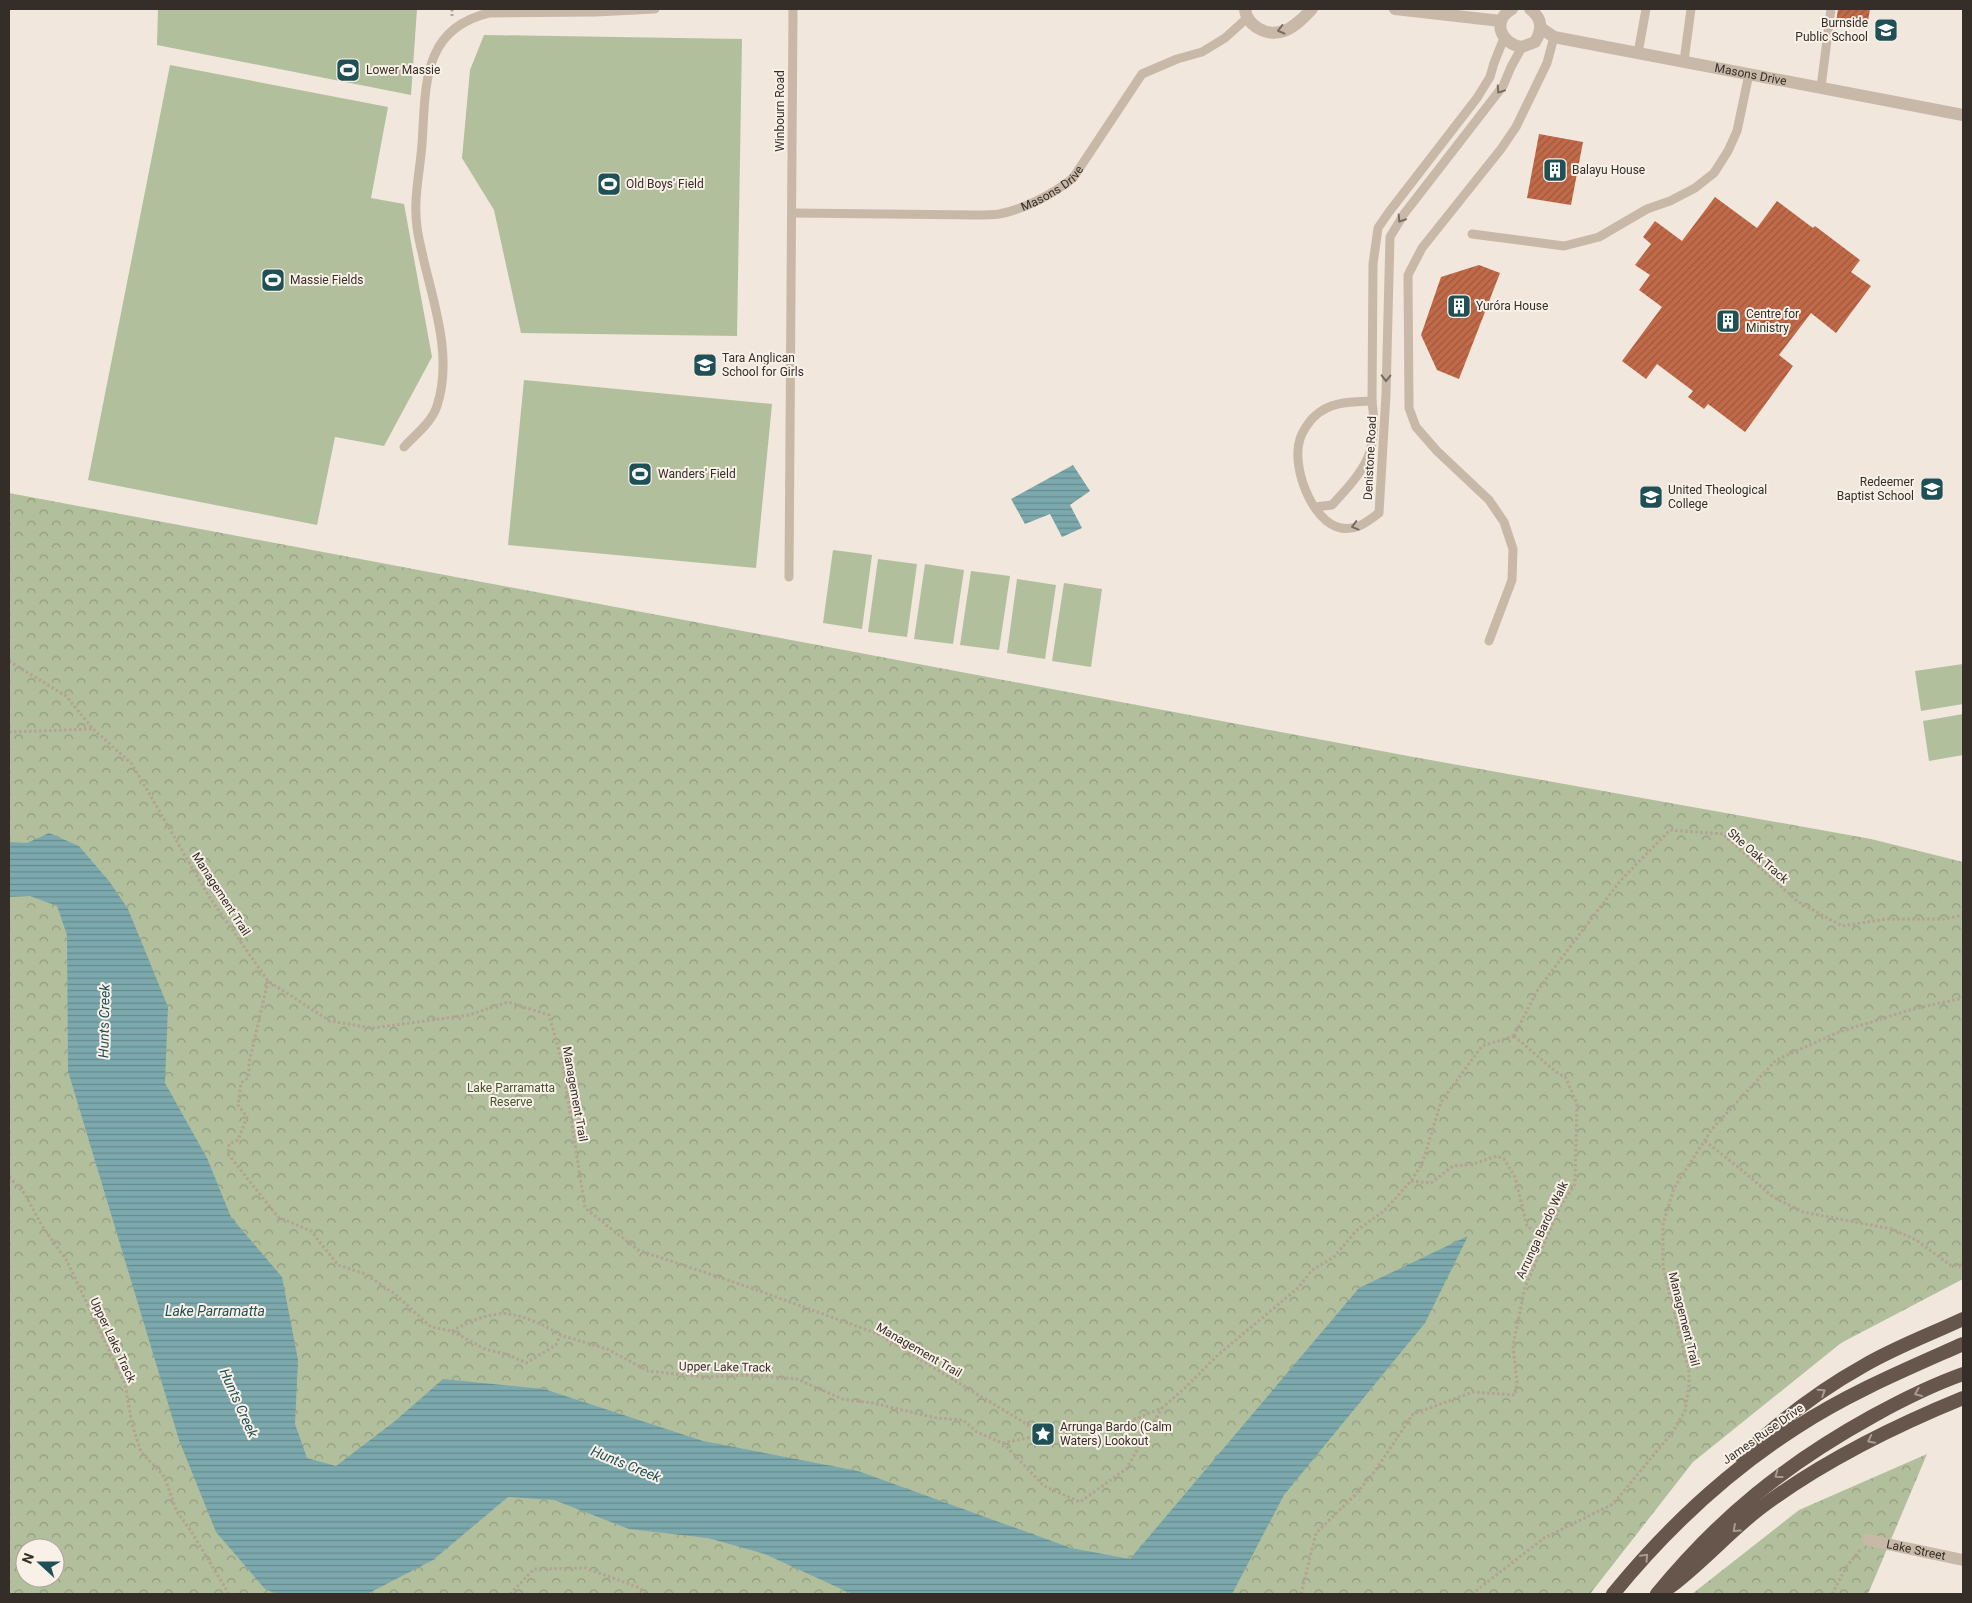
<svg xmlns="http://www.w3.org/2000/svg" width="1972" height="1603" font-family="Roboto,sans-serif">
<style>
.park{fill:url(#park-crowns);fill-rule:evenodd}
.pitch{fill:#b2bf9c}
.water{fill:url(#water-rules)}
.building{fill:url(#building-hatch)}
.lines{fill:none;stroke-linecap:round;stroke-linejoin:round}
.path{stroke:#b4a292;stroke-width:3;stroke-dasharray:2.5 2.5;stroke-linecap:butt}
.service{stroke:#c8b8a8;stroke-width:9}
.minor{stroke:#c8b8a8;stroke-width:12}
.trunk{stroke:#66564c;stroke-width:14}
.oneway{stroke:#776c62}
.oneway2{stroke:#a89c92}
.labels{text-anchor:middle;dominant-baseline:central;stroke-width:4;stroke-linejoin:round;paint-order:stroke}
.poi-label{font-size:12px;fill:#352d28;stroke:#f9f1e8;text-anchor:start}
.street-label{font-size:12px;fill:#352d28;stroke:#f9f1e8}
.park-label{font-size:12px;fill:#44532d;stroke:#f9f1e8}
.water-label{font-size:14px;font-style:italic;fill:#1f5055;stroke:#f9f1e8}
</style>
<defs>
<pattern id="park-crowns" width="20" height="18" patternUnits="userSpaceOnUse" patternTransform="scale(1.25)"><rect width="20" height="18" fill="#b2bf9c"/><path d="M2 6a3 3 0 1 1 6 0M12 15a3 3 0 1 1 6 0" fill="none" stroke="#929c7f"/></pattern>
<pattern id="water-rules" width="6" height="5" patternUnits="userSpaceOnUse" patternTransform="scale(1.25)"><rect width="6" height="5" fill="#7ca9ad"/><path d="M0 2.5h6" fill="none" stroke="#668a8d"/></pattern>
<pattern id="building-hatch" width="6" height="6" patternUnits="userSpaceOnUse" patternTransform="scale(1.25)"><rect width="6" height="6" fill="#c16a49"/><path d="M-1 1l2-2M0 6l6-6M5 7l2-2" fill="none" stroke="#9e583d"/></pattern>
</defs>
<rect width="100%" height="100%" fill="#f1e7dc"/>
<g class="park">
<path d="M9 493 1408 756 1871 839 1963 862V1279L1841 1343 1693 1462 1590 1594H9ZM25 1548H55V1578H25Z"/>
<path d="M1927 1454 1868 1594H1692L1799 1510Z"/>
</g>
<g class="pitch">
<path d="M158 9H417L411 95 157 45Z"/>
<path d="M484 35 742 39 737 336 521 333 494 210 462 158 470 70Z"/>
<path d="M170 65 388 107 371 198 404 204 432 357 384 446 335 437 317 525 88 480Z"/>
<path d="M524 380 772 404 756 568 508 545Z"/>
<path d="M833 550 872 555 862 629 823 623Z"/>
<path d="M878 559 917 564 907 637 868 632Z"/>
<path d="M925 564 964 570 953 644 914 639Z"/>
<path d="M971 571 1010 576 999 650 960 645Z"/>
<path d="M1017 579 1056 585 1045 659 1007 653Z"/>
<path d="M1064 583 1102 589 1091 667 1052 661Z"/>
<path d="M1963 664V704L1921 711 1915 671Z"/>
<path d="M1963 714V755L1929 761 1923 721Z"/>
</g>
<g class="water">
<path d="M1073 465 1090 491 1070 505 1082 528 1062 537 1050 514 1025 524 1011 499Z"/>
<path d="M49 833 79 846 109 881 128 909 168 1007 165 1083 207 1158 231 1217 282 1277 298 1360 295 1424 307 1458 336 1466 395 1421 443 1379 544 1389 703 1441 858 1471 1071 1548 1130 1559 1359 1288 1468 1236 1425 1323 1284 1495 1232 1594H852L765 1554 708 1538 629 1529 554 1500 508 1497 433 1560 367 1594H278L265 1589 216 1532 179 1440 68 1071 67 935 57 906 30 896 9 897V842L27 843Z"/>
</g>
<g class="building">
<path d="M1838 9H1870L1867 27 1836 23Z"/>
<path d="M1539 134 1583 142 1571 205 1527 198Z"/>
<path d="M1715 197 1757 228 1777 201 1813 228 1815 226 1860 260 1851 272 1871 286 1836 333 1811 313 1779 355 1793 366 1745 432 1708 404 1704 409 1688 397 1693 391 1657 364 1646 379 1622 361 1662 307 1639 290 1650 275 1635 265 1651 244 1643 237 1655 221 1682 241Z"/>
<path d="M1479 265 1500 273 1459 379 1437 370 1421 335 1441 277Z"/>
</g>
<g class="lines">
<g class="path">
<path d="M452 9V16"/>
<path d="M9 661 66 696 93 729 132 764 208 895 268 981 330 1021 373 1028 469 1015 508 1002 549 1015 562 1061 585 1208 638 1250 757 1290 878 1334 1043 1434"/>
<path d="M9 732 93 729"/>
<path d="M268 981 249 1063V1077L241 1083 238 1105 247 1117 238 1140 229 1144 228 1154 278 1217 311 1231 338 1265 365 1274 395 1294 431 1327 452 1331 485 1349 509 1355 526 1363 556 1345 560 1335 607 1349 648 1371 705 1377 749 1375 797 1379 842 1399 873 1403 936 1418 963 1420 977 1432 1002 1443 1076 1428 1106 1431 1162 1408 1187 1386 1219 1354 1298 1288 1312 1270 1334 1257 1356 1231 1384 1211 1411 1181 1422 1164 1441 1102 1482 1046 1514 1036"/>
<path d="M1514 1036 1537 991 1582 931 1621 880 1670 830 1723 834 1797 901 1842 926 1886 919H1944L1963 915"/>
<path d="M1705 1141 1743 1171 1773 1197 1803 1212 1892 1229 1916 1240 1950 1265H1963"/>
<path d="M9 1177 25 1194 42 1226 67 1261 125 1384 132 1424 141 1452 164 1476 177 1512 191 1531 229 1594"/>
<path d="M1411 1181 1431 1183 1453 1166 1473 1164 1497 1156 1504 1159 1515 1177 1527 1226 1546 1239"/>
<path d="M452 1331C464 1323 495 1311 509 1314 527 1317 545 1325 560 1335"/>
<path d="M1003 1443 1044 1486 1080 1502 1126 1469 1162 1408"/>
<path d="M510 1594 534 1569 586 1568 640 1588 645 1594"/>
<path d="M1301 1594 1316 1533 1355 1495 1375 1471 1413 1414 1473 1392 1515 1395 1517 1382 1513 1346 1525 1287 1561 1205 1575 1184 1577 1104 1566 1078 1555 1071 1514 1036"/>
<path d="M1472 1594 1544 1538 1613 1504 1672 1433 1685 1411 1689 1385V1372L1663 1267V1224L1674 1188 1712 1129 1776 1060 1839 1032 1913 1009 1963 998"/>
<path d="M1832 1594 1847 1566 1860 1550"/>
</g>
<g class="service">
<path d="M1504 38 1494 63 1490 77 1477 98 1389 212 1378 228 1373 264 1372 401C1352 402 1331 401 1315 416 1310 420 1302 432 1300 439 1291 465 1311 522 1341 528 1357 531 1368 521 1379 513L1386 394 1390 237 1404 214 1503 86 1511 67 1522 47"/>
<path d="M1638 53 1646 9"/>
<path d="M1684 61 1691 9"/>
<path d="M1821 87 1831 9"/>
<path id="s1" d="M793 213 976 215C983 215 992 215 999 214 1023 210 1055 193 1073 178L1142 74 1177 59 1202 52 1225 38 1246 19"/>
<path d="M1472 234 1564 246 1599 237 1647 209 1670 201 1695 188 1714 173 1728 151 1737 131 1749 74"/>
<path d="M404 447C415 435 432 422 437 406 453 357 434 305 423 257 421 247 418 237 417 227 413 199 420 172 422 144 426 87 421 29 489 13L595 12 655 9"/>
<path d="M1315 507 1332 505C1366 468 1379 453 1372 401"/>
<path d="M789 577 793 9"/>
<path d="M1489 641 1512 580 1513 549 1504 522 1489 500 1437 451 1416 427 1409 408 1408 275 1422 248 1501 149 1516 127 1547 63 1554 37"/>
</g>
<g class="minor">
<path d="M1245 9C1247 26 1267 37 1284 31 1295 27 1304 17 1312 9"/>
<path d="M1395 9 1501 21"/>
<path d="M1512 9C1491 21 1501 44 1522 47L1535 42C1543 29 1542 18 1530 9"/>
<path id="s2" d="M1541 28 1554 37 1963 115"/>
<path id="s3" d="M1868 1540 1963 1560"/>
</g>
<g class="trunk">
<path d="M1742 1457C1779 1421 1820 1390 1865 1365 1896 1347 1931 1334 1963 1319"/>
<path d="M1670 1587C1702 1563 1728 1533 1759 1509 1821 1462 1892 1427 1963 1398"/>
<path d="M1613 1594C1666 1529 1727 1472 1797 1427 1849 1393 1907 1369 1963 1344"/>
<path d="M1657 1594C1720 1517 1786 1464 1873 1416 1902 1400 1932 1385 1963 1374"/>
</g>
</g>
<defs><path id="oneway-chevron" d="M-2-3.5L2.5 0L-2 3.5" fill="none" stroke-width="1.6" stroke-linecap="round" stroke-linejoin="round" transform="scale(1.25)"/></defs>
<g class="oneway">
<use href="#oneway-chevron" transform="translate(1281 30) rotate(166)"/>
<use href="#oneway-chevron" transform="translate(1500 90) rotate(124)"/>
<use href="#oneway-chevron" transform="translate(1401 219) rotate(123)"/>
<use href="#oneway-chevron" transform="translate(1386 378) rotate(91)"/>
<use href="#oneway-chevron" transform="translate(1355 526) rotate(165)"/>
</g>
<g class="oneway2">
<use href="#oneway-chevron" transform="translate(1822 1392) rotate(-33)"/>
<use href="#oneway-chevron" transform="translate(1918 1393) rotate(157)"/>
<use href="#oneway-chevron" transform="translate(1871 1440) rotate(153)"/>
<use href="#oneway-chevron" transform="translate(1778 1475) rotate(144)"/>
<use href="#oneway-chevron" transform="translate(1736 1529) rotate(138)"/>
<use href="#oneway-chevron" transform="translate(1645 1557) rotate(-47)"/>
</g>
<defs>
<g id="school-square" transform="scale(1.25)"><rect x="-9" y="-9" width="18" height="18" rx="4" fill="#1f5055" stroke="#f9f1e8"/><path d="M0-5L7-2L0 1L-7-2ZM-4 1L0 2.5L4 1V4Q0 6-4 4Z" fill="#fff"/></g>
<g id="stadium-square" transform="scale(1.25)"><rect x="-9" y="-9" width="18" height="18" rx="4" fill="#1f5055" stroke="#f9f1e8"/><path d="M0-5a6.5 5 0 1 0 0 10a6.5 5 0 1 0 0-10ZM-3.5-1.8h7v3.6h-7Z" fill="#fff"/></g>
<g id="building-square" transform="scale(1.25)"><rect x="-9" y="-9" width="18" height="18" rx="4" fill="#1f5055" stroke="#f9f1e8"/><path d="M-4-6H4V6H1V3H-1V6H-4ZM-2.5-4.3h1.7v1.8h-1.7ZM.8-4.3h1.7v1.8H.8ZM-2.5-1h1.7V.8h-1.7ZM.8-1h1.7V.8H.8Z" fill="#fff"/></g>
<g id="university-square" transform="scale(1.25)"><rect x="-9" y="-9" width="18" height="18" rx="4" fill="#1f5055" stroke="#f9f1e8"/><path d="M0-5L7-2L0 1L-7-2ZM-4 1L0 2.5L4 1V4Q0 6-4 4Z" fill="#fff"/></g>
<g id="sight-square" transform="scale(1.25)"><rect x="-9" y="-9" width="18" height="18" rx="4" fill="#1f5055" stroke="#f9f1e8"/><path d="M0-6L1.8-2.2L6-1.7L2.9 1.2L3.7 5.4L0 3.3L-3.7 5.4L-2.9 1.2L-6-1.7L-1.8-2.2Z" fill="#fff"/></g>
</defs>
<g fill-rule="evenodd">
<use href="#school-square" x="1886" y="30"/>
<use href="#stadium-square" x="348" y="70"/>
<use href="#building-square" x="1555" y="170"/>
<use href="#stadium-square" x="609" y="184"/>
<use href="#stadium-square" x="273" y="280"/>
<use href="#building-square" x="1459" y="306"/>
<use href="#building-square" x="1728" y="321"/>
<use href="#school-square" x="705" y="365"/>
<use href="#stadium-square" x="640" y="474"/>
<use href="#school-square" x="1932" y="489"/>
<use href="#university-square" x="1651" y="497"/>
<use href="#sight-square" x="1043" y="1434"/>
</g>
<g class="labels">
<g class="poi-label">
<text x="1868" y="23" text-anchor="end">Burnside<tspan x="1868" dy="14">Public School</tspan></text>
<text x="366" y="70">Lower Massie</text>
<text x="1572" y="170">Balayu House</text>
<text x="626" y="184">Old Boys' Field</text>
<text x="290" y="280">Massie Fields</text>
<text x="1476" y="306">Yuróra House</text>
<text x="1746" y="314">Centre for<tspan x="1746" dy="14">Ministry</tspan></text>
<text x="722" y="358">Tara Anglican<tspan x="722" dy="14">School for Girls</tspan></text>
<text x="658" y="474">Wanders' Field</text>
<text x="1914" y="482" text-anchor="end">Redeemer<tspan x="1914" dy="14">Baptist School</tspan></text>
<text x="1668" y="490">United Theological<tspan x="1668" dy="14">College</tspan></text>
<text x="1060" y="1427">Arrunga Bardo (Calm<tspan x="1060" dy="14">Waters) Lookout</tspan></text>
</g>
<g class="street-label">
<text stroke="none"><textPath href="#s2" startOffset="216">Masons Drive</textPath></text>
<text transform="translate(780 111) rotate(-90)">Winbourn Road</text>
<text stroke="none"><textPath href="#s1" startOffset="266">Masons Drive</textPath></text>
<text transform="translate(1370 458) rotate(-87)">Denistone Road</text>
<text transform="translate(1758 856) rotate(41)">She Oak Track</text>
<text transform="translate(221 894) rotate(57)">Management Trail</text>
<text transform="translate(575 1094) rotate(80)">Management Trail</text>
<text transform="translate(1542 1230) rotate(-65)">Arrunga Bardo Walk</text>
<text transform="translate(1684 1319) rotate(76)">Management Trail</text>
<text transform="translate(113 1340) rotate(65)">Upper Lake Track</text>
<text transform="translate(919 1350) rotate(30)">Management Trail</text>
<text transform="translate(725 1367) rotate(1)">Upper Lake Track</text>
<text transform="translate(1763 1434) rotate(-35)">James Ruse Drive</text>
<text stroke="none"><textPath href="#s3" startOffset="49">Lake Street</textPath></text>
</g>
<g class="park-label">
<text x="511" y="1088">Lake Parramatta<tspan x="511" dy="14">Reserve</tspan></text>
</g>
<g class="water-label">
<text transform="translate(104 1021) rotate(-89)">Hunts Creek</text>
<text x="215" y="1311">Lake Parramatta</text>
<text transform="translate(239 1403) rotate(66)">Hunts Creek</text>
<text transform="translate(626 1464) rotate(22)">Hunts Creek</text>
</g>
</g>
<rect width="1972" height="1603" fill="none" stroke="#352d28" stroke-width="20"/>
<g transform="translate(40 1563) rotate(291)"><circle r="24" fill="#f9f1e8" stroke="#aba39b"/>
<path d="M0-4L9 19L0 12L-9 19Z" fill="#1f5055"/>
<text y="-8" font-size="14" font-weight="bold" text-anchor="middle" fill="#352d28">N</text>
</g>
</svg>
